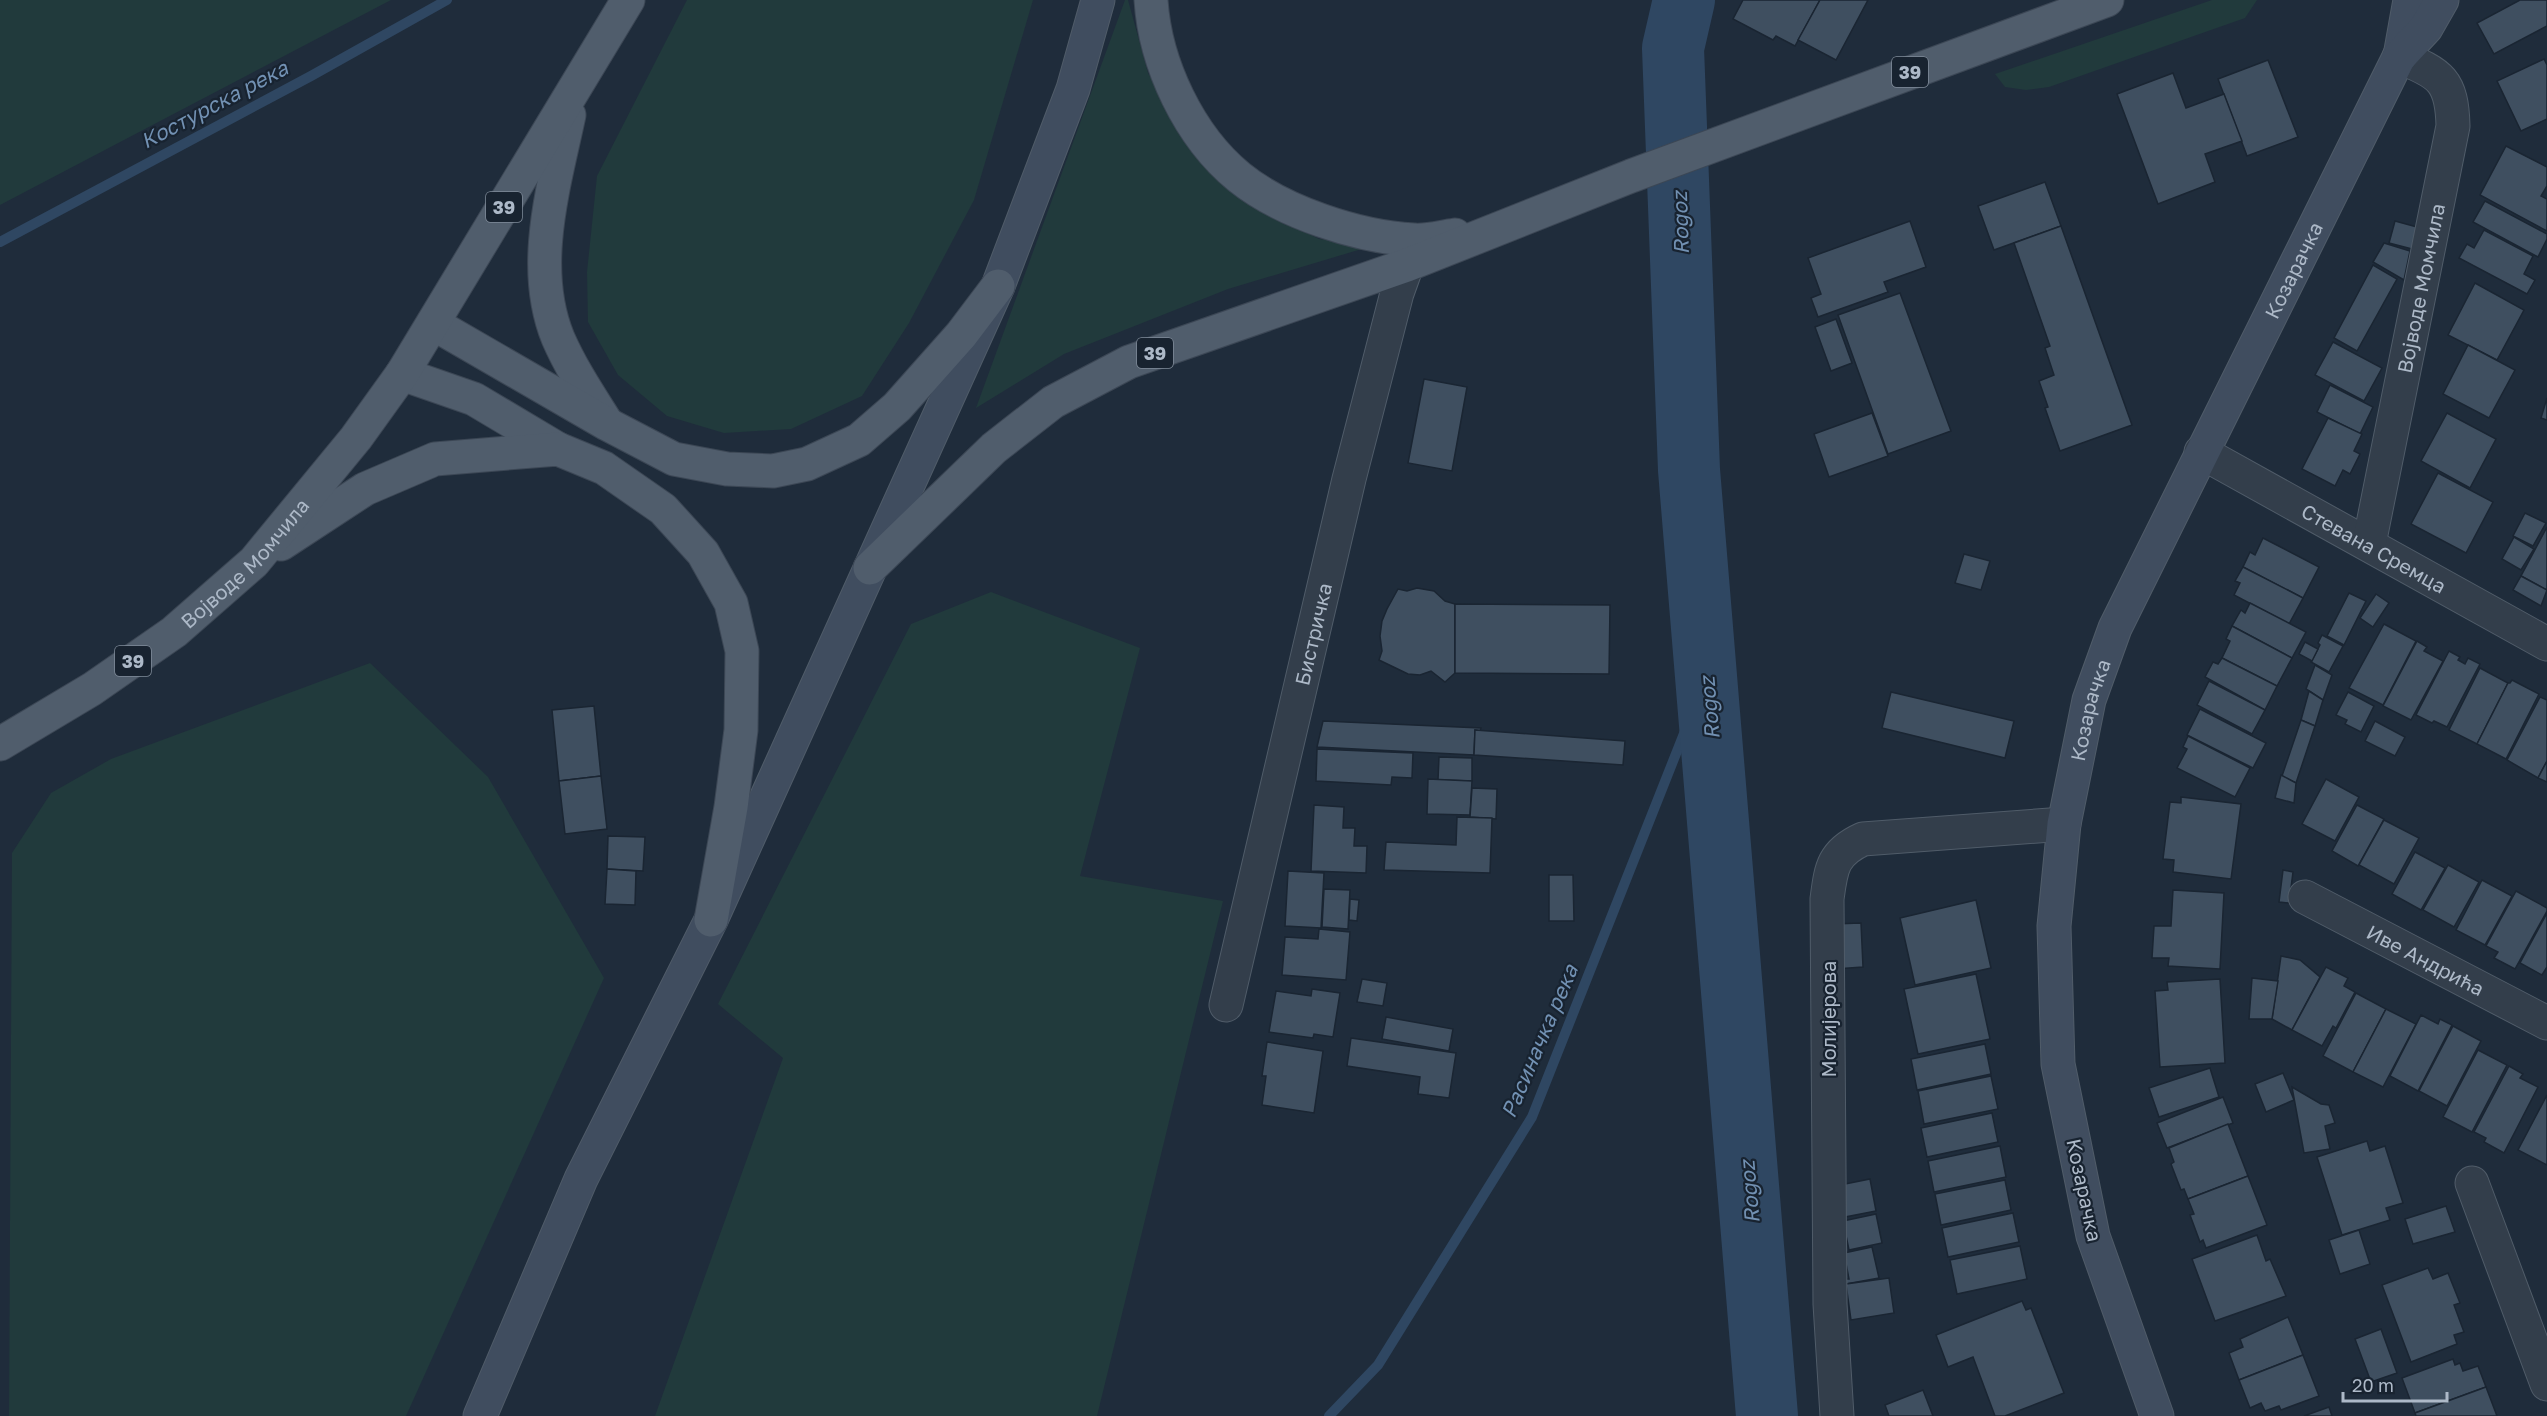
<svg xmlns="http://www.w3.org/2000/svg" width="2547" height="1416" font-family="'Golos Text',sans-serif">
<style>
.green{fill:#213a3c}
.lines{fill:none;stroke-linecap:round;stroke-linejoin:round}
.stream{stroke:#2f4762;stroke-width:10}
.river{stroke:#2f4762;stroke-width:62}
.building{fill:#3f4f60;stroke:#1a2532;stroke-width:1.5}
.street-casing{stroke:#505c69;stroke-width:35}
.secondary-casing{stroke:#505c69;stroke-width:35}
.primary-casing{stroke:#3c4755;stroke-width:35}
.street{stroke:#333e4b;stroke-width:33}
.secondary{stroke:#404d5f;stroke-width:33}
.primary{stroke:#505d6c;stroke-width:33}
.labels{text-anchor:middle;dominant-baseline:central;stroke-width:4.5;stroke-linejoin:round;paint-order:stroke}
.shield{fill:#182330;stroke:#808c9a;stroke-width:1.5}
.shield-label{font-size:18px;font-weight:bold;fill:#adb9c8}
.street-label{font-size:20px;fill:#adb9c8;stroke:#182330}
.water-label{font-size:21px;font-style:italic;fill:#7291b3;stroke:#182330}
</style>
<rect width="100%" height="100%" fill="#1f2c3b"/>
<g class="green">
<path d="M0 0H391L0 205Z"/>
<path d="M687 0H1033L974 200 909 323 862 396 791 429 724 433 667 416 618 375 588 322 587 272 597 176Z"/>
<path d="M1125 0H1128L1148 73 1182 132 1283 221 1319 239 1375 245 1228 289 1064 354 976 408Z"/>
<path d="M2212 0H2257L2245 18 2049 87 2026 90 2005 87 1995 74Z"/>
<path d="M991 592 1140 648 1080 876 1223 901 1097 1416H655L783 1058 718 1004 911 624Z"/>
<path d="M370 663 488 777 604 978 406 1416H9L12 853 51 793 111 759Z"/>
</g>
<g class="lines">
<g class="stream">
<path d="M0 242 311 76 447 0"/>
<path d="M1329 1416 1378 1365 1532 1117 1706 678"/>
</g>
<path class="river" d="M1684 0 1673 48 1689 470 1767 1416"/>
</g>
<g class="building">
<path d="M1743 0H1820L1795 46 1776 36 1773 40 1733 19Z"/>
<path d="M1820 0H1868L1836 60 1798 40Z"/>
<path d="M2520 0H2547V26L2494 54 2477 23Z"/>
<path d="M2544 59 2547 65V119L2521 131 2497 81Z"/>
<path d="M2268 60 2298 137 2247 156 2218 79Z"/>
<path d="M2173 73 2186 108 2224 94 2242 141 2205 154 2215 182 2158 204 2117 94Z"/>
<path d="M2506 146 2547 167V186L2541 196 2547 199V231L2480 195Z"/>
<path d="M2045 182 2061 226 1994 250 1978 206Z"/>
<path d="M2485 201 2547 234V239L2538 257 2473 222Z"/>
<path d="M1910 221 1926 267 1884 282 1888 292 1818 317 1811 298 1821 294 1808 258Z"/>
<path d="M2395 221 2417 227 2412 249 2389 243Z"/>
<path d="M2061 226 2132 425 2060 451 2045 408 2048 407 2039 381 2054 375 2045 348 2050 346 2014 243Z"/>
<path d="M2484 230 2533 256 2524 274 2535 280 2527 294 2459 258 2467 244 2474 248Z"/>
<path d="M2384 243 2410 251 2404 280 2373 262Z"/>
<path d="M2373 265 2397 279 2357 351 2334 338Z"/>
<path d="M2475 283 2524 310 2497 360 2448 335Z"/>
<path d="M1900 293 1951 431 1888 454 1838 315Z"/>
<path d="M1836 319 1852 363 1831 371 1815 327Z"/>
<path d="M2333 342 2382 368 2364 401 2315 375Z"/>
<path d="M2468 345 2515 370 2489 418 2443 394Z"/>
<path d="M1424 379 1467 387 1452 471 1408 463Z"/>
<path d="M2330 385 2373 407 2360 434 2317 412Z"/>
<path d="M2547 398V420L2541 418Z"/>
<path d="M1872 413 1888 456 1829 477 1814 434Z"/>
<path d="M2447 413 2496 439 2470 488 2421 461Z"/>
<path d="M2328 418 2362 434 2354 451 2360 454 2350 474 2343 470 2335 486 2302 469Z"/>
<path d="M2438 473 2493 502 2466 553 2411 524Z"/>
<path d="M2525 513 2546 523 2533 546 2513 536Z"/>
<path d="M2547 527V590L2521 576Z"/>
<path d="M2514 537 2534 549 2521 570 2502 559Z"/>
<path d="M2263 538 2319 567 2303 598 2243 567 2250 552 2255 555Z"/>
<path d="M1964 554 1990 561 1981 590 1955 583Z"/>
<path d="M2243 567 2303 598 2289 624 2234 595 2240 583 2235 581Z"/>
<path d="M2521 576 2547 590 2541 606 2513 590Z"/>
<path d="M1417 588 1434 591 1445 601 1455 604V673L1445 682 1431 671 1420 675 1408 674 1379 660 1382 651 1380 636 1382 621 1387 609 1398 589 1407 591Z"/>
<path d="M2349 593 2366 601 2344 645 2327 636Z"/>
<path d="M2376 594 2389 603 2373 627 2360 618Z"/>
<path d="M2250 603 2306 632 2292 658 2232 626 2241 610 2245 613Z"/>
<path d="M1455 604 1610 605 1609 674 1455 673Z"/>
<path d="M2384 624 2416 641 2383 705 2349 688Z"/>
<path d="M2232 626 2292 658 2277 686 2222 658 2230 641 2226 639Z"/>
<path d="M2322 635 2343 646 2329 672 2311 662 2320 645 2318 643Z"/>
<path d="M2417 641 2427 647 2424 651 2443 661 2411 720 2383 706Z"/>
<path d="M2305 642 2318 649 2312 661 2299 654Z"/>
<path d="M2449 651 2460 657 2458 660 2465 664 2468 658 2480 664 2447 727 2434 721 2432 723 2416 715Z"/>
<path d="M2222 658 2277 686 2265 710 2205 677 2213 662 2218 664Z"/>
<path d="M2315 665 2332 675 2323 700 2306 689Z"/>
<path d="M2480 668 2508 683 2477 744 2449 730Z"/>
<path d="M2512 680 2539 694 2506 759 2477 744 2508 683H2510Z"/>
<path d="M2209 681 2265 710 2252 734 2197 705Z"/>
<path d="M2309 691 2323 700 2315 726 2301 720Z"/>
<path d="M1891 692 2014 721 2005 758 1882 728Z"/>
<path d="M2348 692 2374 706 2361 732 2345 724 2347 720 2336 715Z"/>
<path d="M2540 697 2547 700V761L2538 778 2507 760Z"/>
<path d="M594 706 601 776 559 781 552 710Z"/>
<path d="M2200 709 2266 743 2253 768 2187 735Z"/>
<path d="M2301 720 2315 726 2296 783 2282 776Z"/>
<path d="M1323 721 1481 728 1480 731 1475 730 1474 755 1317 747Z"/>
<path d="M2375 721 2405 737 2395 756 2365 741Z"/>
<path d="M1475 730 1625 741 1623 765 1474 755Z"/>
<path d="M2188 736 2250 768 2235 797 2177 768 2187 749 2183 747Z"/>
<path d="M1317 749 1413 753 1412 778 1392 777 1391 785 1316 781Z"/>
<path d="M1439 757 1472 758V781L1438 780Z"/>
<path d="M2547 761V782L2538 778Z"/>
<path d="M2281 775 2296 783 2294 803 2275 798Z"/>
<path d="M601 776 607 829 565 834 559 781Z"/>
<path d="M1428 779 1472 781 1470 815 1427 814Z"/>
<path d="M2326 779 2359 797 2335 841 2302 824Z"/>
<path d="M1472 788 1497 789 1496 819 1470 817Z"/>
<path d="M2181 797 2241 804 2231 879 2173 872 2174 860 2163 859 2170 802 2181 803Z"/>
<path d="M1314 805 1344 807 1343 828H1355L1354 846H1367L1366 873 1311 871Z"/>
<path d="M2357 805 2384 819 2358 866 2332 851Z"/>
<path d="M1457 817 1492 818 1490 873 1384 870 1386 842 1456 845Z"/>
<path d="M2384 820 2419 838 2394 884 2359 865Z"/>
<path d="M608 836 645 837 643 871 607 869Z"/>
<path d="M2415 852 2445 868 2421 910 2392 894Z"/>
<path d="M2448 865 2479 882 2454 927 2423 910Z"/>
<path d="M607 869 636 871 635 905 605 904Z"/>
<path d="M2283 870 2293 872 2289 903 2279 902Z"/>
<path d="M1288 871 1324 873 1321 928 1285 926Z"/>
<path d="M1549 875H1573L1574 921H1549Z"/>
<path d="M2482 880 2512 896 2485 945 2456 930Z"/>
<path d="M1324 889 1350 890 1348 929 1322 927Z"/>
<path d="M2173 890 2224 893 2220 969 2168 966 2169 958H2152L2154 926H2171Z"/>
<path d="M2516 891 2547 908V911L2515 969 2494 958 2498 952 2486 946Z"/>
<path d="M1350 899 1359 900 1357 921 1349 920Z"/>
<path d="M1976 900 1991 968 1915 985 1900 918Z"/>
<path d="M2547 913V967L2542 975 2520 963Z"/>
<path d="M1861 923 1863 967 1835 969 1833 924Z"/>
<path d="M1319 929 1350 932 1346 980 1282 975 1285 937 1318 939Z"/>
<path d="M2281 956 2300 960 2320 977 2292 1030 2272 1019Z"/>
<path d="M2326 967 2348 978 2344 986 2355 992 2336 1028 2333 1026 2322 1046 2292 1030Z"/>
<path d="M1976 974 1990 1039 1918 1054 1904 989Z"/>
<path d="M2252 978 2278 981 2272 1019H2249Z"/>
<path d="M1362 979 1387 983 1383 1006 1357 1002Z"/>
<path d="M2220 979 2225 1063 2160 1067 2155 991 2168 990 2167 982Z"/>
<path d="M1312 989 1340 993 1333 1037 1314 1034 1313 1038 1269 1032 1276 991 1311 996Z"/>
<path d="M2356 993 2386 1009 2353 1072 2323 1056Z"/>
<path d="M2386 1009 2416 1024 2383 1087 2353 1072Z"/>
<path d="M2421 1015 2438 1024 2440 1019 2452 1025 2418 1091 2390 1076Z"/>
<path d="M1386 1017 1453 1029 1449 1051 1382 1039Z"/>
<path d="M2453 1026 2481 1041 2447 1106 2419 1091Z"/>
<path d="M1351 1038 1456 1053 1449 1098 1418 1094 1420 1077 1347 1066Z"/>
<path d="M1267 1042 1323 1051 1314 1113 1262 1105 1266 1076H1262Z"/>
<path d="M1985 1044 1991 1074 1917 1090 1911 1059Z"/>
<path d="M2478 1050 2507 1065 2472 1132 2443 1117Z"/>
<path d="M2509 1066 2523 1074 2520 1078 2538 1087 2504 1153 2484 1142 2486 1138 2474 1132Z"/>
<path d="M2210 1068 2219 1097 2159 1117 2149 1088Z"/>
<path d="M2283 1073 2294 1100 2266 1112 2255 1084Z"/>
<path d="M1991 1076 1998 1109 1924 1124 1918 1091Z"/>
<path d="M2292 1087 2321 1104 2329 1105 2335 1123 2325 1126 2330 1149 2304 1153Z"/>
<path d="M2547 1095V1165L2518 1150Z"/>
<path d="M2223 1097 2233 1123 2167 1148 2157 1123Z"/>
<path d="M1992 1113 1998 1142 1927 1157 1921 1128Z"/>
<path d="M2228 1124 2248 1176 2188 1199 2184 1189 2181 1190 2171 1164 2174 1162 2169 1148Z"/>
<path d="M2367 1141 2370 1151 2385 1146 2403 1203 2386 1208 2390 1220 2342 1235 2317 1157Z"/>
<path d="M2000 1146 2006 1177 1934 1192 1928 1161Z"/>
<path d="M2248 1176 2267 1225 2206 1248 2203 1240 2200 1242 2190 1215 2194 1214 2188 1199Z"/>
<path d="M1870 1179 1876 1211 1845 1217 1840 1185Z"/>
<path d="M2005 1180 2011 1210 1941 1225 1935 1194Z"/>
<path d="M2446 1206 2455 1232 2413 1244 2405 1219Z"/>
<path d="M2013 1213 2019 1242 1948 1257 1942 1228Z"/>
<path d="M1876 1214 1882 1243 1849 1250 1843 1221Z"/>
<path d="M2359 1230 2370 1264 2340 1274 2329 1240Z"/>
<path d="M2257 1235 2266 1261 2270 1259 2286 1296 2215 1321 2192 1259Z"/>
<path d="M2020 1246 2027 1279 1957 1294 1950 1260Z"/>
<path d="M1872 1247 1879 1278 1846 1284V1279H1849L1844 1253Z"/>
<path d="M2428 1268 2433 1279 2448 1273 2460 1303 2454 1305 2464 1332 2454 1335 2457 1344 2411 1362 2382 1285Z"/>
<path d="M1889 1278 1894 1313 1851 1320 1846 1284Z"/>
<path d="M2022 1301 2026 1310 2031 1308 2064 1393 2005 1416H1995L1973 1357 1948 1367 1936 1335Z"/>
<path d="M2288 1317 2303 1355 2239 1380 2229 1353 2243 1347 2240 1339Z"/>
<path d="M2381 1329 2397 1373 2371 1382 2355 1339Z"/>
<path d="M2303 1355 2319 1396 2281 1410 2279 1406 2265 1411 2261 1403 2250 1408 2239 1380Z"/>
<path d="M2453 1359 2455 1365 2460 1363 2463 1371 2478 1366 2486 1387 2415 1413 2402 1378Z"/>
<path d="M2486 1387 2497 1416H2416L2415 1413Z"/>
<path d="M1923 1390 1933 1416H1889L1885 1405Z"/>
<path d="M2329 1407 2332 1416H2304Z"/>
</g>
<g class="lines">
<g class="street-casing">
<g id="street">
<path id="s1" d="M2201 452 2547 644"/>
<path id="s2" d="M2369 544 2453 126C2452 81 2441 73 2399 57"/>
<path id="s3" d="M2305 897 2547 1023"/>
<path id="s4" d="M1226 1005 1349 479 1397 293 1407 265"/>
<path d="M2472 1183 2547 1384"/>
<path d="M1837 1416 1830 1304 1827 899C1831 869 1832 853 1863 839L2064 824"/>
</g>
</g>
<g class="secondary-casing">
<g id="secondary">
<path d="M2400 56 2410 0"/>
<path d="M480 1416 581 1179 711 920 998 286 1073 89 1098 0"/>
<path id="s5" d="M2157 1416 2093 1236 2058 1064 2054 926 2064 824 2089 700 2115 628 2399 57 2426 28 2442 0"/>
</g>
</g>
<g class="primary-casing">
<g id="primary">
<path d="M1151 0C1155 64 1189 136 1239 177 1282 212 1358 237 1414 240 1427 241 1441 237 1455 235"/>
<path d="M569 115C554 186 529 267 558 338 571 368 589 395 606 422"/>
<path d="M434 324 607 424 674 459 727 469 773 471 807 464 859 440 897 407 961 335 998 286"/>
<path d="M402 374 474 399 558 449"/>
<path d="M281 544 365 489 435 459 558 449 604 468 663 509 703 553 731 603 742 651 741 730 731 807 711 920"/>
<path d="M870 568 994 448 1053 402 1129 362 1407 265 1631 176 2107 0"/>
<path id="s6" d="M0 744 92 689 174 632 254 562 356 438 402 374 628 0"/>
</g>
</g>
<use href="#street" class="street"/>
<use href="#secondary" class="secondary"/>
<use href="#primary" class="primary"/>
</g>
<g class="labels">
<g class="shield">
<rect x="1892" y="57" width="36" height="30" rx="4.5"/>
<rect x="486" y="192" width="36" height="30" rx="4.5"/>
<rect x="1137" y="338" width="36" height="30" rx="4.5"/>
<rect x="115" y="646" width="36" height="30" rx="4.5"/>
</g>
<g class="shield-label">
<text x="1910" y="72">39</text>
<text x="504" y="207">39</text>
<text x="1155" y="353">39</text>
<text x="133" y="661">39</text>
</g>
<g class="street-label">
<text stroke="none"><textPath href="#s5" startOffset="1210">Козарачка</textPath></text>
<text stroke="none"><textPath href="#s2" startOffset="261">Војводе Момчила</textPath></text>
<text stroke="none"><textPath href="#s1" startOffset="198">Стевана Сремца</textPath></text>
<text stroke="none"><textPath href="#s6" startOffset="306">Војводе Момчила</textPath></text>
<text stroke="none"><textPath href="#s4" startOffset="381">Бистричка</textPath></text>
<text stroke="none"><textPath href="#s5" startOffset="724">Козарачка</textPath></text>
<text stroke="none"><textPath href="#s3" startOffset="136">Иве Андрића</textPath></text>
<text transform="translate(1828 1019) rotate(-90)">Молијерова</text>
<text transform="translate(2085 1190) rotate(78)">Козарачка</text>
</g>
<g class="water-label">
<text transform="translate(214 104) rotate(-28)">Костурска река</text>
<text transform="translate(1680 223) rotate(-92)">Rogoz</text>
<text transform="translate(1709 708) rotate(-95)">Rogoz</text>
<text transform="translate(1539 1041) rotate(-67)">Расиначка река</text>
<text transform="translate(1749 1192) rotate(-95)">Rogoz</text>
</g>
</g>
<path d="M2343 1392v9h104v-9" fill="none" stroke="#adb9c8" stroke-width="3"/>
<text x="2352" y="1392" font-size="18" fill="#adb9c8" stroke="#182330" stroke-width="4.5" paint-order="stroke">20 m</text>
</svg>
